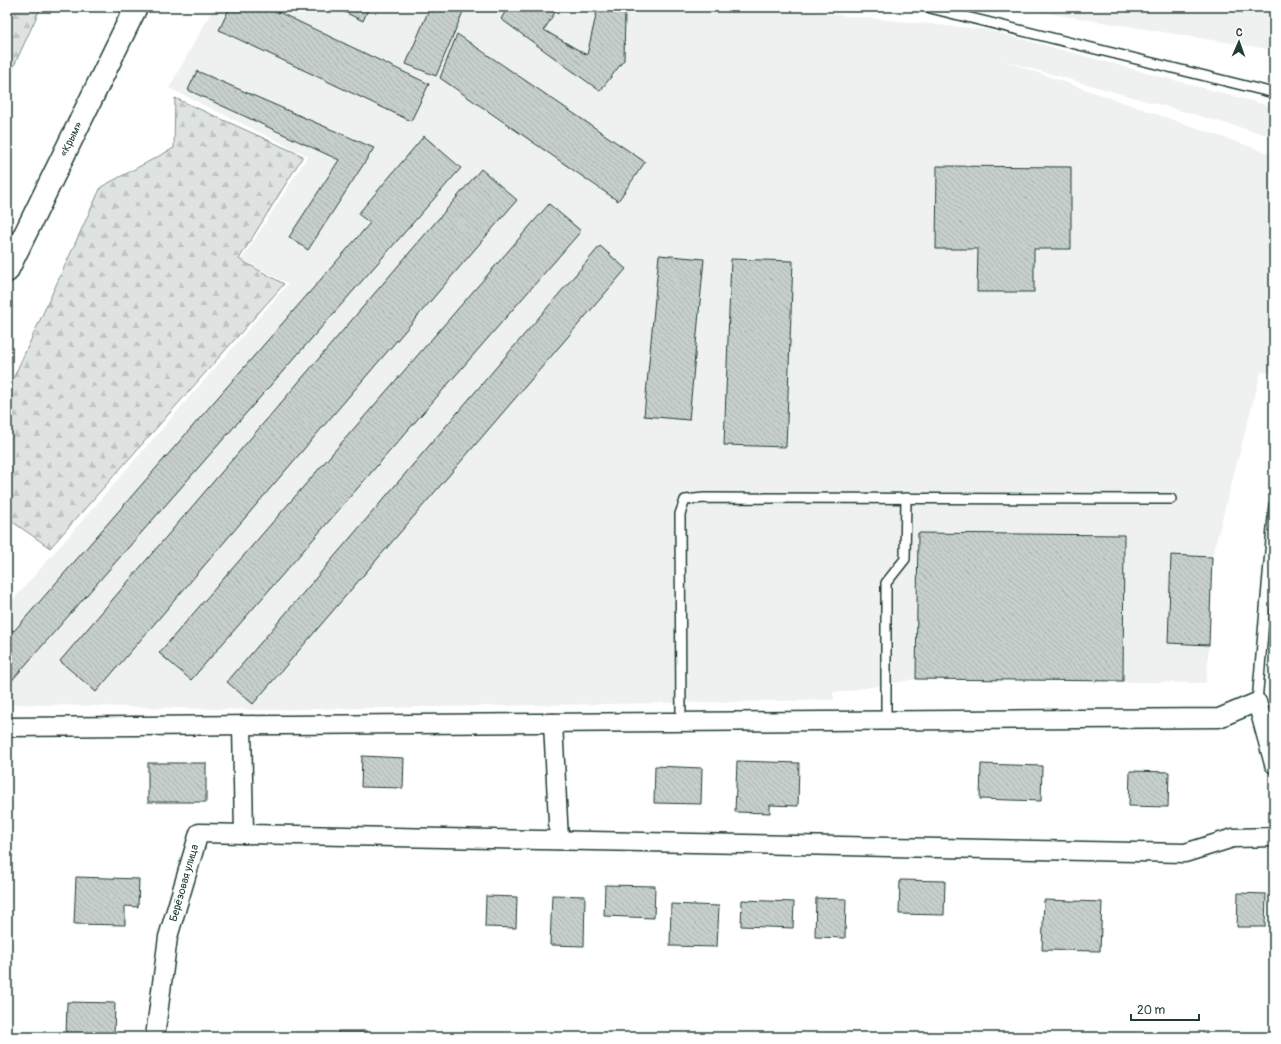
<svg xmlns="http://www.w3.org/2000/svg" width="1281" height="1044" font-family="Pangolin,sans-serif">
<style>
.built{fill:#eef1f0}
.forest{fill:url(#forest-firs);stroke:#7e908b}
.building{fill:url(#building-back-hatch);stroke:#1f3d34}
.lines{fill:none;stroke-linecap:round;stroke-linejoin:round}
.lane-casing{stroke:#1f3d34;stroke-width:12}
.street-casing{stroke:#1f3d34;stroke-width:21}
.highway-casing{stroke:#1f3d34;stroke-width:25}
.lane{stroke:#fff;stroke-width:9}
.street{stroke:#fff;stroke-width:18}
.highway{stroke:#fff;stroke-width:22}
.labels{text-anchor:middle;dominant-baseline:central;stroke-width:3;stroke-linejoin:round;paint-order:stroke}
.street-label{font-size:11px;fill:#1f3d34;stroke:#fff}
</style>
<defs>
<pattern id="forest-firs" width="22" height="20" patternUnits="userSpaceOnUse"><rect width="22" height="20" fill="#dee3e2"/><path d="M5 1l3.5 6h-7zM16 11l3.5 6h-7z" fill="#bec4c2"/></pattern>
<pattern id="building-back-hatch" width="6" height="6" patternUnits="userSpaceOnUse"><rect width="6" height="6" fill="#c7cfcc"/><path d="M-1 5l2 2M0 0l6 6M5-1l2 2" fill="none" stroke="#aab3b0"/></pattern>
</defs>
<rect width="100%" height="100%" fill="#fff"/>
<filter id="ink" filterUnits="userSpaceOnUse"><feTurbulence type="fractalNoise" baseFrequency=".025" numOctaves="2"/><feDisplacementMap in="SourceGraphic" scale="8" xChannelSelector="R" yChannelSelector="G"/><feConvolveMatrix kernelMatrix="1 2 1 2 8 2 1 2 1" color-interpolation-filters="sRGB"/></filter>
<g filter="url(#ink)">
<g class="built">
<path d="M214 7H760L988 30 1274 107V137L1001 60 1274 155V372H1261L1212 557 1209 645 1206 683 916 679 842 692H833L834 700 260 710 7 704V607L288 284 242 259 308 156 169 88Z"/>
<path d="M1010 7H1274V50Z"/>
</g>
<g class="forest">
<path d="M7 7H41L7 81Z"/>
<path d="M175 98 303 156 239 259 284 284 50 548 7 518V392L101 187 174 148Z"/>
</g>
<g class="building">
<path d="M230 7H268L429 84 411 121 219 30Z"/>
<path d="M334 7H369L363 21Z"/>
<path d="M430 7H465L436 76 406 64Z"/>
<path d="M508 7H558L544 30 587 55 597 11 625 13 624 60 600 91 501 19Z"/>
<path d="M457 34 645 162 618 201 440 78Z"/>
<path d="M197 71 374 148 308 250 289 237 339 160 188 90Z"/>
<path d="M424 136 461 168 7 686V628L14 631 370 223 358 214Z"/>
<path d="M937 166 1071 167V249H1034V292H977L978 249H936Z"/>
<path d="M481 169 517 200 96 692 60 661Z"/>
<path d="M549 204 581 231 191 680 159 653Z"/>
<path d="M600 246 626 269 253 704 227 682Z"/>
<path d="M659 255 704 259 689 420 644 416Z"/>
<path d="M731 259 793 261 786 447 724 445Z"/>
<path d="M918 533 1124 535 1123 681 916 679Z"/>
<path d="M1171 555 1212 557 1209 645 1168 643Z"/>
<path d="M362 756 404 758 403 788 361 787Z"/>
<path d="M737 761 799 763 798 806 770 805V813L735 812Z"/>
<rect x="148" y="763" width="58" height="39"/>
<path d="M981 764 1042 766 1041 801 980 799Z"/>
<path d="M655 766 702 768 701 804 654 803Z"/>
<path d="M1130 771 1169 772 1168 807 1129 806Z"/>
<path d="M76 877 139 879 138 907 125 906V925L74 924Z"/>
<path d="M900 880 945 881 944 915 899 914Z"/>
<path d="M605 885 655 886 654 918 604 916Z"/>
<path d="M1238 893 1266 894 1265 927H1237Z"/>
<path d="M552 895 585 896 584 946 550 945Z"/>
<path d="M486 896 517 897 516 928 485 927Z"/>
<path d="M816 898 846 899 845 938 815 937Z"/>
<path d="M742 900 794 902 793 928 741 926Z"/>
<path d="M1044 900 1102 902 1100 951 1042 950Z"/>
<path d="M671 904 719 906 717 947 670 946Z"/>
<path d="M67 1002 115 1003 114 1037H66Z"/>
<rect x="338" y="1031" width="28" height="6"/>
</g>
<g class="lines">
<g class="lane-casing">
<g id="lane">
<path d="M926 7 1274 93"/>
<path d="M1257 702 1274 505"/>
<path d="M886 721V583L905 559 906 498"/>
<path d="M681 722 680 514 685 500 704 498 1171 499"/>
</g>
</g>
<g class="street-casing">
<g id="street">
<path d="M553 723 559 840"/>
<path d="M7 727 1219 718 1257 702 1274 764"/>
<path d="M244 834 1185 853 1233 838 1274 837"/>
<path d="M155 1037 168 937 199 833 244 834 242 725"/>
</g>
</g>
<g class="highway-casing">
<path id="highway" d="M7 271 136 7"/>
</g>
<use href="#lane" class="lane"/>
<use href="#street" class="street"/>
<use href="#highway" class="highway"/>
</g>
</g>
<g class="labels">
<g class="street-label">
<text transform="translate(71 139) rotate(-64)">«Крым»</text>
<text transform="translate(184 883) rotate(-74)">Берёзовая улица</text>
</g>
</g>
<rect width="1281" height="1044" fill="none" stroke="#fff" stroke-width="24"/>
<rect x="12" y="12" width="1257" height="1020" fill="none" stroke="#1f3d34" stroke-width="1.5" filter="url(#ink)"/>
<g transform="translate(1239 42) rotate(2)" stroke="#ffffff" stroke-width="3" paint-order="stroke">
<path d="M0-3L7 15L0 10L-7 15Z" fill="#1f3d34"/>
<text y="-6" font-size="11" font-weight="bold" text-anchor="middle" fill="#1f3d34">С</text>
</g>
<path d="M1131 1014v6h68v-6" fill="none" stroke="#1f3d34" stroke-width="2"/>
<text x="1137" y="1014" font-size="12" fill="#1f3d34" stroke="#ffffff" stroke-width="3" paint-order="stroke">20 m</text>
</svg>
